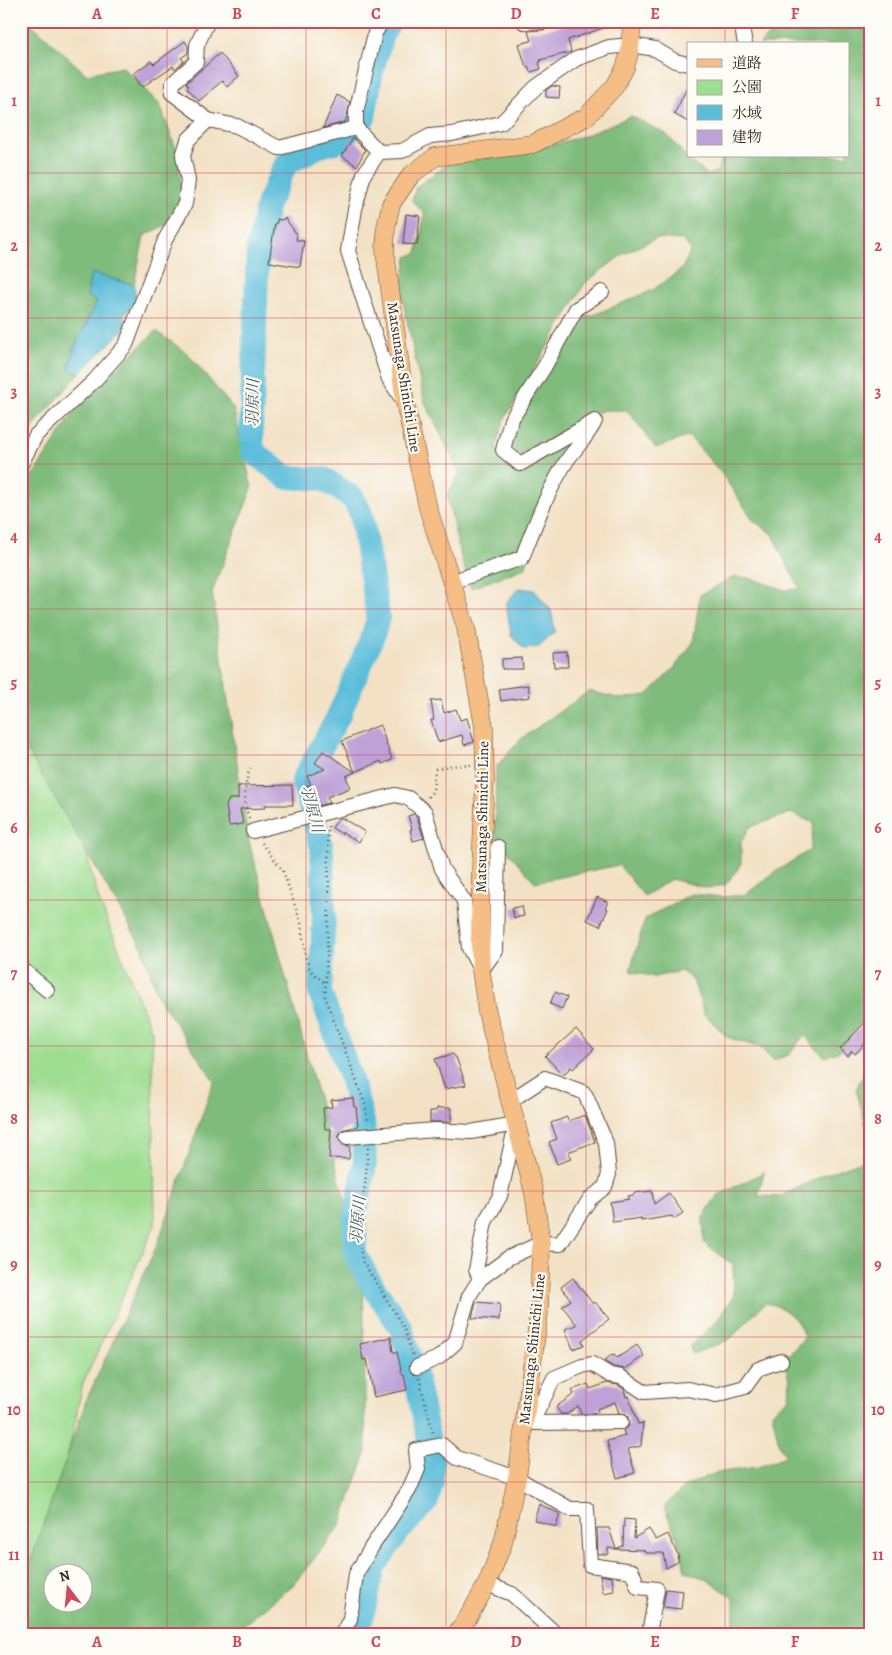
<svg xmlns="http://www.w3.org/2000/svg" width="892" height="1655" font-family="Alegreya,'Noto Serif JP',serif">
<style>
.green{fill:#9fdd91;stroke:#6d8458}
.forest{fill:#7fbc7b;stroke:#5d734c;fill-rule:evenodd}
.water{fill:#5cbdda;stroke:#4c747c}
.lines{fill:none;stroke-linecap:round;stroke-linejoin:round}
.river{stroke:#5cbdda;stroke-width:24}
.building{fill:#bea2d7}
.minor-casing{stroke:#564537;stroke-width:16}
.major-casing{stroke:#564537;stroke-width:19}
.path{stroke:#564537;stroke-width:2.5;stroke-dasharray:1 4;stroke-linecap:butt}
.minor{stroke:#fff;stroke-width:14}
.major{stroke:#f6be87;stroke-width:18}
.grid{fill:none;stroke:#d1495b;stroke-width:1;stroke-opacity:0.55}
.labels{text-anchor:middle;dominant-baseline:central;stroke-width:4.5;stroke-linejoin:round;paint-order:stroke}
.street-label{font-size:15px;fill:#3b2a1e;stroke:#fdfcf7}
.water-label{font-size:16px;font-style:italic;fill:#475d60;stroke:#fdfcf7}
.neatline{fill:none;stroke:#d1495b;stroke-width:2}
.grid-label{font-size:16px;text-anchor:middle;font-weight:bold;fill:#d1495b}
</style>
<rect width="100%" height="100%" fill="#fdfcf7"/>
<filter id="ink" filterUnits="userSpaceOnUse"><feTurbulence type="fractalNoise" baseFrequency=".02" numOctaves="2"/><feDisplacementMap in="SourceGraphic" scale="10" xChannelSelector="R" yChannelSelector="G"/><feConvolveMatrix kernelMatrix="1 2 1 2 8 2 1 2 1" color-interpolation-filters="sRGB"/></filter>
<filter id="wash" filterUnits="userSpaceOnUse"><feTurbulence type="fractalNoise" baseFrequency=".0096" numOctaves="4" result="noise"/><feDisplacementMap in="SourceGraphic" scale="20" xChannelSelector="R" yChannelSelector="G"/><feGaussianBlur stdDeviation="1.12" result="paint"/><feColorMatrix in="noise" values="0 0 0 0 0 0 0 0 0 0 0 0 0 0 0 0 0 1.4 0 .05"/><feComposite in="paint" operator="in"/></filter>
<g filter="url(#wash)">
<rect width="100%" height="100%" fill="#f2e1c4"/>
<path class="green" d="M21 531 56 737 98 898 152 1032 155 1225 83 1383 44 1571 39 1634H21Z"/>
<g class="forest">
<path d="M21 21H28L86 74 123 67 160 105 177 152 182 196 167 224 144 236 134 285 91 273 97 301 74 348 69 369 80 373 37 422 21 447Z"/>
<path d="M781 21H871V1017H865L838 1052 825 1057 804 1035 790 1054 773 1061 761 1048 727 1037 704 1014 693 980 681 971 654 977 630 971 645 919 691 894 722 897 745 895 772 874 810 850 814 823 791 813 750 827 741 842V865L725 885 707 888 671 879 644 896 619 865 535 882 495 837 496 767 521 739 589 691 621 699 647 695 674 668 693 643 700 595 734 577 749 578 785 590 800 589 780 551 773 534 754 521 722 474 689 436 656 448 627 410H603L519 456 510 444 513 426 528 404 581 316H591L653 290 682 269 691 250 683 240 656 238 623 254 585 283 504 420 496 446 500 459 514 472 577 438 557 461 544 519 525 568 471 588 459 551 447 494 460 474 424 400 401 293 407 257 417 253 425 214 412 201 416 187 446 165 532 150 584 136 631 116 666 134 691 162 708 175 719 170 720 156H848V44H760Z"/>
<path d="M156 331 188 354 233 408 252 488 212 592 248 838 317 1093 363 1270 366 1453 340 1526 293 1585 232 1634H21V1589L86 1401 158 1243 214 1081 158 997 142 947 23 743 21 736V493L78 407ZM52 1572H82V1602H52Z"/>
<path d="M871 1060V1634H734V1598L706 1579 685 1571 681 1548 664 1507 687 1485 716 1473 758 1467 786 1457 779 1444 772 1412 789 1398 790 1380 783 1361 804 1338C801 1320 783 1305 765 1303L729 1340 692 1354 690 1346 715 1323 734 1295 733 1265 704 1243 703 1217 717 1196 764 1172 758 1196 779 1197 826 1174 870 1158 869 1137 856 1089Z"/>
</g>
<g class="water">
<path d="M91 273 134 285 136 303 123 315 126 327 80 373 69 370 74 348 97 302 87 296Z"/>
<path d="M519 588 534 590 551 610 555 632 539 647 524 649 511 635 506 603Z"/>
</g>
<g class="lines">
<path class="river" d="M358 1634 374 1567 397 1533 427 1501 432 1482V1455L415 1374 401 1328 368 1279 355 1253V1218L365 1163 363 1121 349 1073 320 992 324 916 322 848 303 780 338 717 373 636 378 618 373 585 361 514 353 498 324 479 286 477 253 452 251 427 258 249 268 203 286 164 317 147 339 141 364 117 371 74 382 35 390 21"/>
</g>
<g id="blocks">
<g class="building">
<path d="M583 21H617L618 23 568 40 571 52 540 60 541 62 539 63 541 69 530 72 528 66 526 67 519 44 531 41 528 31 542 30Z"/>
<path d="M185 41 188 46V53L181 58 184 61 175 69 173 66 142 87 133 74 151 61 154 64Z"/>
<path d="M220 53 239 76 227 87 222 81 199 101 187 88 189 86 186 83Z"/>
<path d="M552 86 560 87 559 98 546 97V90Z"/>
<path d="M688 86V122L674 114Z"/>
<path d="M337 95 350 102 347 117 345 122 323 128Z"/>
<path d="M353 138 365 150 357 166 342 156Z"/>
<path d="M406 214 420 216 417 245 403 244Z"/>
<path d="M285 218 297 235 296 240 304 241 300 267 269 262 275 223H277V219L282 220Z"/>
<path d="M567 652 568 667H554L553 653Z"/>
<path d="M522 658 523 669H502V659Z"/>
<path d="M528 685 530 697 501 701 499 689Z"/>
<path d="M441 700 444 713 456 709 460 720 467 718 474 742 464 745 462 735 438 742 431 720H434L431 701Z"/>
<path d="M380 725 392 760 382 764 381 761 355 772 342 741Z"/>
<path d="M323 751 355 772 346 776 350 788 327 797 330 803 316 806 307 785H311L307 776 325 769 315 763Z"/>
<path d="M292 785 293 805H265V808L240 809 243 824 229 826 226 806 229 799H238V786Z"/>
<path d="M414 814 417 817 424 838 413 841 410 830 412 829 408 816Z"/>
<path d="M342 818 365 832 359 842 342 832V834L332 828 338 819Z"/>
<path d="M597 897 608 902 605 908 608 909 600 926 587 920Z"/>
<path d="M522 906 524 916 514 918 512 908Z"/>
<path d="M555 992 567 997 562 1009 550 1004Z"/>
<path d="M871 1016V1037L855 1054 852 1051 848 1056 840 1049Z"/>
<path d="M576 1029 594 1049 573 1069 571 1067 563 1075 545 1056Z"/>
<path d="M453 1054 455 1057H456L466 1085 445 1089 435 1059Z"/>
<path d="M353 1098 354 1107H356L358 1126 342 1130 338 1137 343 1145 350 1146 349 1159 329 1158 331 1129H325L323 1108 332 1107 331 1100Z"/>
<path d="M437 1108H451V1122H430V1111H436Z"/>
<path d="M585 1115 595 1142 568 1152 571 1159 557 1164 549 1142 557 1139 551 1123 567 1117 568 1121Z"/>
<path d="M652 1191 654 1204 669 1193 683 1213 674 1219 672 1216 641 1221V1218L613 1222 610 1202 629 1199 628 1196 634 1195V1193Z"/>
<path d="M573 1278 593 1304 595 1302 609 1319 582 1340 584 1345 573 1349 565 1329 577 1325 562 1306 571 1300 561 1287Z"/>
<path d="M476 1302 500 1304 499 1320 472 1318Z"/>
<path d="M391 1337 393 1352H397L402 1374H404L407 1390 374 1397 367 1359 363 1360 360 1344Z"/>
<path d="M637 1345 644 1356 625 1369 613 1367 604 1361 613 1354 617 1358Z"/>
<path d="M607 1383 618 1385 624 1389 626 1397 628 1396 638 1424 643 1423 641 1446 628 1449 635 1473 617 1478 607 1441 625 1436 623 1430 629 1426 628 1417 625 1414 619 1413 615 1402 597 1409 598 1412 593 1414H581L578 1406 567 1414H561L556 1407 574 1394 572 1390 588 1384 590 1389Z"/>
<path d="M539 1504 560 1514 556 1527 534 1520Z"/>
<path d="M624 1519 635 1520 634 1538 649 1529 656 1540 668 1534 679 1557H677L679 1561 666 1568 663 1553H645L644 1550 616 1549 623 1545Z"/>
<path d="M597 1528H609L616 1549 608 1548V1554H598Z"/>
<path d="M600 1575 612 1577 614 1591 603 1593Z"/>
<path d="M666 1589 683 1591 681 1609 663 1607Z"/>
</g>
</g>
</g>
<g filter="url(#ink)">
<use href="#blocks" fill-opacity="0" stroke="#564537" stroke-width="1"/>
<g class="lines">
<g class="minor-casing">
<g id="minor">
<path d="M208 21 197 45 196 62 173 83 172 93 208 120 237 126 279 148 356 128"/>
<path d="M382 21 375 33 356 112V128L379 152 402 151 430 136 452 134 501 123 536 87 576 59 609 47 631 45 655 49 675 61 688 64"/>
<path d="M524 22 543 21"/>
<path d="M743 33 745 44"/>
<path d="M379 152 364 174 355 209 348 251 389 379 403 400"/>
<path d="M21 464 36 435 94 381 126 345 165 240 185 204 188 180 183 156 188 140 208 120"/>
<path d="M451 582 522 558C535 525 547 492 566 462 575 448 588 437 595 421L520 464 503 450 511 420 545 366 576 309 602 292"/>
<path d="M253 831 395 795 408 798 425 812 442 869 464 901 469 948 481 971 496 950 498 847"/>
<path d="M21 968 47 990"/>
<path d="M347 1137 435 1130 471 1132 516 1124 500 1196 485 1222 476 1270 480 1279"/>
<path d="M417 1367 438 1358 455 1343 469 1296 480 1279 508 1258 541 1243 560 1244 590 1199 605 1187 609 1174 606 1143 586 1096 583 1092 545 1078 510 1101"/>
<path d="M525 1418 537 1412 554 1378 582 1366 592 1364 610 1375 621 1377 644 1392 688 1389 716 1395 745 1387 758 1369 781 1361"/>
<path d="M525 1418 535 1423 621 1422"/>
<path d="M487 1584 512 1594 556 1634"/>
<path d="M342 1634 350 1619 356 1574 371 1548 409 1490 418 1469 416 1450 442 1445 457 1458 517 1478 570 1509H587L590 1565 632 1571 638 1587 657 1589 649 1634"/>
</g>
</g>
<g class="major-casing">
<path id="major" d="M456 1634 469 1616 487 1584 503 1543 517 1478 539 1313 541 1243 534 1193 487 1012 481 971 480 940 481 866 485 780 484 727 466 628 428 508 405 403 385 251 386 227 391 204 411 175 435 157 533 144 586 117 615 86 625 68 630 50 632 21"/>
</g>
<g class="path">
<path d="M428 797 433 791 435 769 448 766 471 765"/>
<path d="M249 818C243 801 244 786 250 768"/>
<path d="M328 826 329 905 325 997 365 1104 368 1123"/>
<path d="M262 843 283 871 301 923 306 960 311 971 325 983"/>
<path d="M368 1148 365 1186 360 1211 358 1239 363 1262 402 1324 413 1356"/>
<path d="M419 1378 433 1433"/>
</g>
<use href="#minor" class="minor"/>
<use href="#major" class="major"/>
</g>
</g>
<path class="grid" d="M167 21V1634M306 21V1634M446 21V1634M586 21V1634M725 21V44M725 156V1634M21 173H871M21 318H871M21 464H871M21 609H871M21 755H871M21 900H871M21 1046H871M21 1191H871M21 1337H871M21 1482H871"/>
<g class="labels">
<g class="street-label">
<text transform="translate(404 377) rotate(81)">Matsunaga Shinichi Line</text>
<text transform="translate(482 817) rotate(-89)">Matsunaga Shinichi Line</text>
<text transform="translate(532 1349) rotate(-84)">Matsunaga Shinichi Line</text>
</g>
<g class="water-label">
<text transform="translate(253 403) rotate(-89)">羽原川</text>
<text transform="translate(312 809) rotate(75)">羽原川</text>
<text transform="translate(358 1220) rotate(-85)">羽原川</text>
</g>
</g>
<rect width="892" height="1655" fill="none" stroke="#fdfcf7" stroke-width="55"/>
<rect x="687" y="42" width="162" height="115" fill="#fdfcf7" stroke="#afa8a0"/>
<rect x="697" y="59" width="25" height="8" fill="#f6be87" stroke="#afa8a0"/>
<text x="732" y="68" font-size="15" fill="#3b2a1e">道路</text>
<rect x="697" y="80" width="25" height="15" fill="#9fdd91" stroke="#afa8a0"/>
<text x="732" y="92" font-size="15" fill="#3b2a1e">公園</text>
<rect x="697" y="105" width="25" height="15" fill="#5cbdda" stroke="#afa8a0"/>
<text x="732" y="118" font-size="15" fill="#3b2a1e">水域</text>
<rect x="697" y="130" width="25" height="15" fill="#bea2d7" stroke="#afa8a0"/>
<text x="732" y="142" font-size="15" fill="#3b2a1e">建物</text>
<g transform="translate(68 1588) rotate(344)"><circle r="24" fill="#fdfcf7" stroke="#afa8a0"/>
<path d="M0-4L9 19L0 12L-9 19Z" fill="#d1495b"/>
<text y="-8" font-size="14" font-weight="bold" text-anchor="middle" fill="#3b2a1e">N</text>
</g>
<rect x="28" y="28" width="836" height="1600" class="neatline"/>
<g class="grid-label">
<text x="97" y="19">A</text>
<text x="237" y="19">B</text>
<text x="376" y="19">C</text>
<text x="516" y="19">D</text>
<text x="655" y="19">E</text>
<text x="795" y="19">F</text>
<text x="14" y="106">1</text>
<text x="878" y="106">1</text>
<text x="14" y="251">2</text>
<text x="878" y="251">2</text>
<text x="14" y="397">3</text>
<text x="878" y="397">3</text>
<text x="14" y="542">4</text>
<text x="878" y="542">4</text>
<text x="14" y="688">5</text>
<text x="878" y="688">5</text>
<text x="14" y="833">6</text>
<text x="878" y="833">6</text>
<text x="14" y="979">7</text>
<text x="878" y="979">7</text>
<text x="14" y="1124">8</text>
<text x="878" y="1124">8</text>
<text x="14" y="1270">9</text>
<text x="878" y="1270">9</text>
<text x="14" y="1415">10</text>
<text x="878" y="1415">10</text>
<text x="14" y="1560">11</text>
<text x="878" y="1560">11</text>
<text x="97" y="1647">A</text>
<text x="237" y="1647">B</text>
<text x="376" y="1647">C</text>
<text x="516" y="1647">D</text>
<text x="655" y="1647">E</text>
<text x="795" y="1647">F</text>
</g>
</svg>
